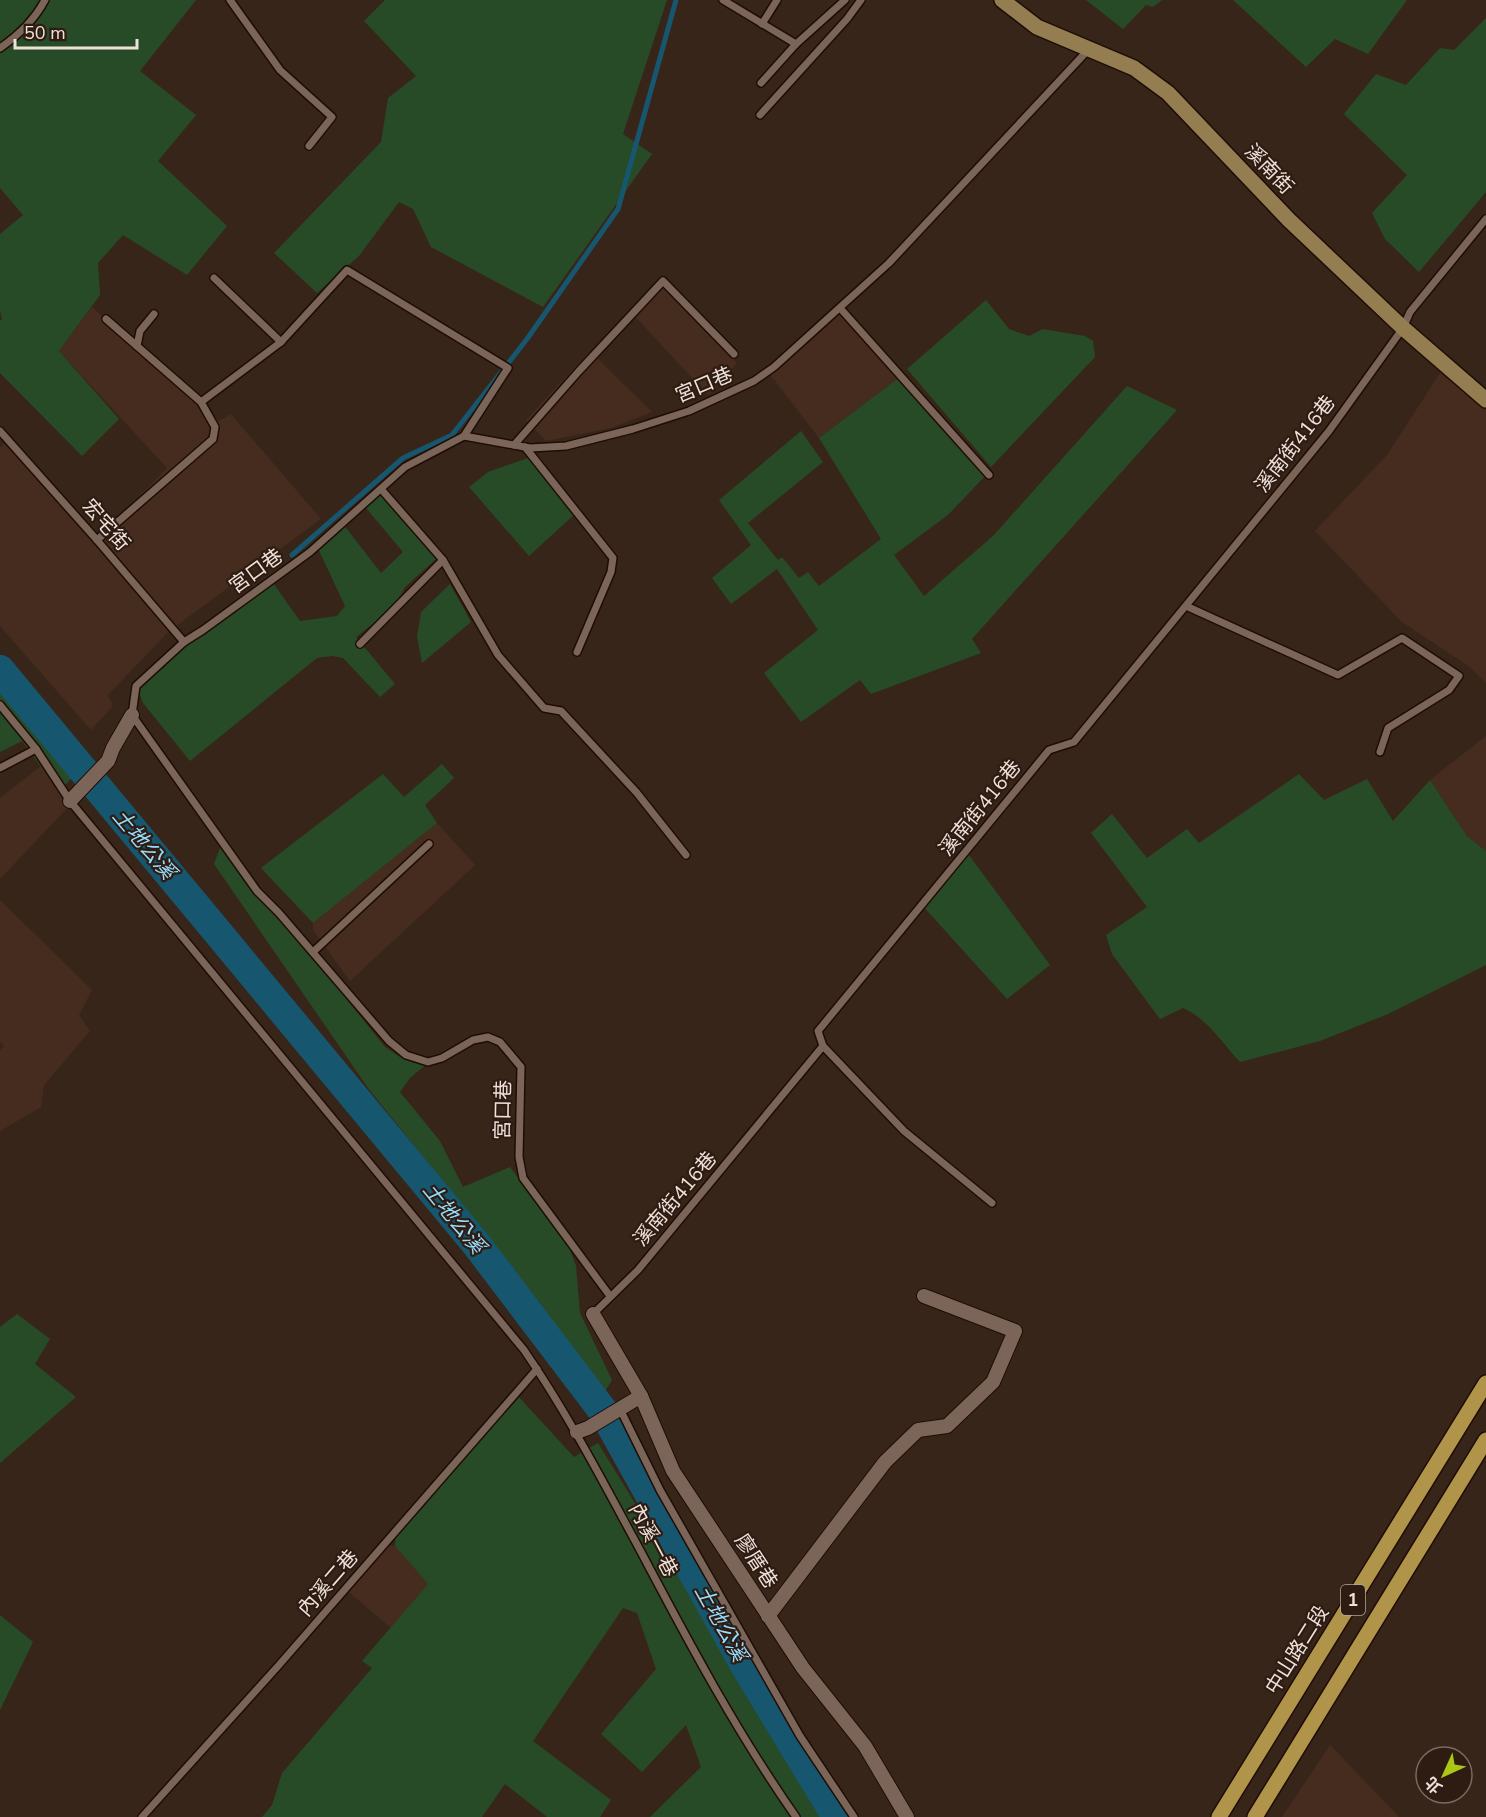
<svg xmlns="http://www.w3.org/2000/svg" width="1486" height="1817" font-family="'Nunito Sans','Noto Sans TC',sans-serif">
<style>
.built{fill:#452c1e}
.green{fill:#274b27}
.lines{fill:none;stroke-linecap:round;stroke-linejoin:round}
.stream{stroke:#16566f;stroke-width:5}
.river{stroke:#16566f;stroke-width:30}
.lane-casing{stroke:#1f0d05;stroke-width:10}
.street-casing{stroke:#1f0d05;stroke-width:16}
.secondary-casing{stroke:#1f0d05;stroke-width:18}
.primary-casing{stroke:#1f0d05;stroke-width:18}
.lane{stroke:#7b6559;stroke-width:7}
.street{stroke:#7b6559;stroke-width:14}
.secondary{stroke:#957d52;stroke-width:15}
.primary{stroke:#af944a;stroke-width:15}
.labels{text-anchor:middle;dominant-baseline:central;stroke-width:4.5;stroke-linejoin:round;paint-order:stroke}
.shield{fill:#2e1b11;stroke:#b4a69e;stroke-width:1.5}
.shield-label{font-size:18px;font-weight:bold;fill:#eee1da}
.street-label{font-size:20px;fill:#eee1da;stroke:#2e1b11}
.water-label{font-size:21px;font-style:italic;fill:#96dcfd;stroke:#2e1b11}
</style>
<rect width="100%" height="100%" fill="#38251a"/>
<g class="built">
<path d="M663 287 737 363 708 395 629 310 649 290Z"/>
<path d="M92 307 219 421 231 414 321 519 168 632 108 695 113 706 91 730 0 626V447L5 443 98 538 167 468 59 351Z"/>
<path d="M834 307 901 376 819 438 769 373Z"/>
<path d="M590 351 652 412 611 428 546 441 526 420Z"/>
<path d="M1440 373 1486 410V683L1470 667 1402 622 1315 531 1387 455Z"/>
<path d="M1486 736V851L1467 836 1430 780Z"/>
<path d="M41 766 69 806 0 879V798Z"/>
<path d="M437 823 475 865 350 981 313 930V923Z"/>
<path d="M0 900 92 990 79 1015 90 1031 44 1085 41 1107 0 1131V1050L4 1046 0 1042Z"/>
<path d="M378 1546H395L428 1584 391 1628 343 1587Z"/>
<path d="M1330 1745 1399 1817H1282Z"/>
</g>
<g class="green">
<path d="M0 0H196L140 71 196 115 158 161 227 226 187 275 123 235 98 263 100 295 59 351 119 419 82 456 0 373V321L2 319 0 311V234L23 215 0 188Z"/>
<path d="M385 0H667L623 134 652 154 543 307 431 247 413 209 399 202 359 256 317 293 274 253 381 142 388 98 416 76 364 21Z"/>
<path d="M1086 0H1162L1153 7 1146 5 1123 29Z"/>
<path d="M1233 0H1407L1368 54 1335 39 1306 67Z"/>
<path d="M1486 18V192L1419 272 1385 239 1372 213 1407 175 1344 114 1376 74 1406 85 1440 48 1454 50Z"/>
<path d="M986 300 1009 329 1029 336 1043 329 1085 336 1093 341 1095 357 991 467 907 369Z"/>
<path d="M901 376 988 473 948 515 894 555 924 596 994 535 1127 386 1177 410 972 639 981 653 871 694 860 680 801 722 764 673 818 630 777 569 731 604 712 578 751 545 719 500 801 431 823 462 748 523 778 560 782 557 799 578 808 572 819 586 881 539 819 438Z"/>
<path d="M534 456 577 512 529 556 469 487 488 472Z"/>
<path d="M381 492 418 528 436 559 405 587 393 608 356 637 395 684 380 697 343 658 332 656 317 658 190 761 143 703 139 692 143 678 178 643 271 580 300 621 337 616 345 606 315 542 340 520 381 573 403 552 361 502Z"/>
<path d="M450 584 471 622 422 663 417 637 421 612Z"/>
<path d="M0 668 77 773 59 791 22 741 0 752Z"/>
<path d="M442 764 454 778 425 805 437 823 313 923 261 868 383 774 404 797Z"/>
<path d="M1299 774 1324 800 1367 779 1393 821 1430 780 1467 836 1486 851V965L1388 1014 1320 1041 1240 1062C1222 1043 1208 1019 1183 1008L1160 1019 1112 954 1106 935 1147 907 1091 833 1112 814 1147 858 1187 829 1199 843Z"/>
<path d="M220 848 248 877 385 1047 400 1057 428 1063 410 1078 400 1092 440 1141 463 1187 510 1167 569 1247 576 1266 580 1313 612 1380 603 1395 542 1306 368 1088 214 864Z"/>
<path d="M966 851 1050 965 1007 999 921 904Z"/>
<path d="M17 1314 50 1339 35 1364 76 1397 0 1463V1327Z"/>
<path d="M517 1395 574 1457 598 1443 828 1817H650L701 1767 686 1725 642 1772 601 1734 656 1669 637 1613 623 1608 533 1741 611 1800 600 1817H547L505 1784 482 1817H262L272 1805 282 1773 372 1668 362 1661 428 1584 395 1546 396 1528Z"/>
<path d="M0 1615 33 1642 0 1710Z"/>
</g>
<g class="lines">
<path class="stream" d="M292 555 403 458 452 435 527 339 618 209 676 0"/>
<path class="river" d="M0 670 477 1245 603 1411 746 1667 837 1817"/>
<g class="lane-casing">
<g id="lane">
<path d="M230 0 280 70 332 117 309 146"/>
<path d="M723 0 796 44"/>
<path d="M762 24 777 0"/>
<path d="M0 48C19 35 34 21 45 0"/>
<path d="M761 83 796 44 845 0"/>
<path d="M760 115 847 19 861 0"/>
<path d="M214 278 281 342"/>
<path d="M840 308 989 475"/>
<path d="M137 346 140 331 154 314"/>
<path d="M201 402 281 342 347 270 508 368 464 436"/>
<path d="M0 431 97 540 184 642"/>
<path d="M514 445 579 371 663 281 734 354"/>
<path d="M525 447 613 558 611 572 577 652"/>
<path d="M381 489 443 560 498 655 544 708 561 711 637 793 686 855"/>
<path d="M97 540 213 439 215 427 201 402 106 319"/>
<path d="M1186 606 1338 675 1402 638 1459 676 1449 690 1388 728 1380 752"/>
<path d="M360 644 443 560"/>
<path d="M0 705 36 749 70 801 524 1350C568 1414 603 1482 640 1550 688 1641 737 1733 796 1817"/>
<path d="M0 768 36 749"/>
<path d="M313 952 429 844"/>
<path d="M823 1046 904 1131 992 1203"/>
<path d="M610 1296 523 1178 519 1157 521 1067 500 1042 488 1037 473 1040 442 1058 428 1062 406 1055 389 1041 279 913 257 891 132 715 136 686 184 642 203 630 310 552 405 467 464 436 530 448 566 446 633 429 689 411 754 381 774 367 889 263 1090 48"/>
<path d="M593 1314 638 1270 823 1046 818 1031 1049 750 1074 742 1329 431 1403 328 1410 312 1486 219"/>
<path d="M620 1409 660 1490 800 1736 854 1817"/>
<path d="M142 1817 279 1665 537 1369"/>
</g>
</g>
<g class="street-casing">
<g id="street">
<path d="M70 801 108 761 113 748 132 715"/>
<path d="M593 1314 641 1396 673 1471 803 1668 865 1746 907 1817"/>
<path d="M577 1432 588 1428 641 1396"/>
<path d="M768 1616 885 1462 918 1430 947 1426 993 1382 1015 1331 924 1296"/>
</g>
</g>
<g class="secondary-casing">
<path id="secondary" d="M1002 0 1037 27 1134 68 1168 93 1289 220 1403 328 1486 400"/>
</g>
<g class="primary-casing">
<g id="primary">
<path d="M1219 1817 1486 1383"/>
<path d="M1255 1817 1486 1440"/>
</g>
</g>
<use href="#lane" class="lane"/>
<use href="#street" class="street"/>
<use href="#secondary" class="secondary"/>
<use href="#primary" class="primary"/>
</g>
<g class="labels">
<rect class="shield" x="1341" y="1585" width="24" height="30" rx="4.5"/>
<g class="shield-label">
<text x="1353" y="1600">1</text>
</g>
<g class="street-label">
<text transform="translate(1269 169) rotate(46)">溪南街</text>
<text transform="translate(704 385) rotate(-23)">宮口巷</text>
<text transform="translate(1295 444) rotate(-52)">溪南街416巷</text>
<text transform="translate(106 525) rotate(49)">宏宅街</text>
<text transform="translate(256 571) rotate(-36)">宮口巷</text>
<text transform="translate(980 808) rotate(-51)">溪南街416巷</text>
<text transform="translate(503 1110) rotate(-89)">宮口巷</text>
<text transform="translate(675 1199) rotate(-50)">溪南街416巷</text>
<text transform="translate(653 1540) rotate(62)">內溪一巷</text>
<text transform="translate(756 1561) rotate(57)">廖厝巷</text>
<text transform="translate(328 1583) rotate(-49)">內溪二巷</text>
<text transform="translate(1297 1650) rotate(-58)">中山路二段</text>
</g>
<g class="water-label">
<text transform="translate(144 844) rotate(50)">土地公溪</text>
<text transform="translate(454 1218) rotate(51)">土地公溪</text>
<text transform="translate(721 1623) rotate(61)">土地公溪</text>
</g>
</g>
<g transform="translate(1444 1775) rotate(225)"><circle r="28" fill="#2e1b11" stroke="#7b6a61" stroke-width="1.5"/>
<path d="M0-4.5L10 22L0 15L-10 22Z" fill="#abc615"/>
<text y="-9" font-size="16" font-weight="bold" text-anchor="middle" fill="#eee1da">北</text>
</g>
<path d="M15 39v9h122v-9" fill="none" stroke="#eee1da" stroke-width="3"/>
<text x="24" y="39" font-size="18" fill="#eee1da" stroke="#2e1b11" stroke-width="4.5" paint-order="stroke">50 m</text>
</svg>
